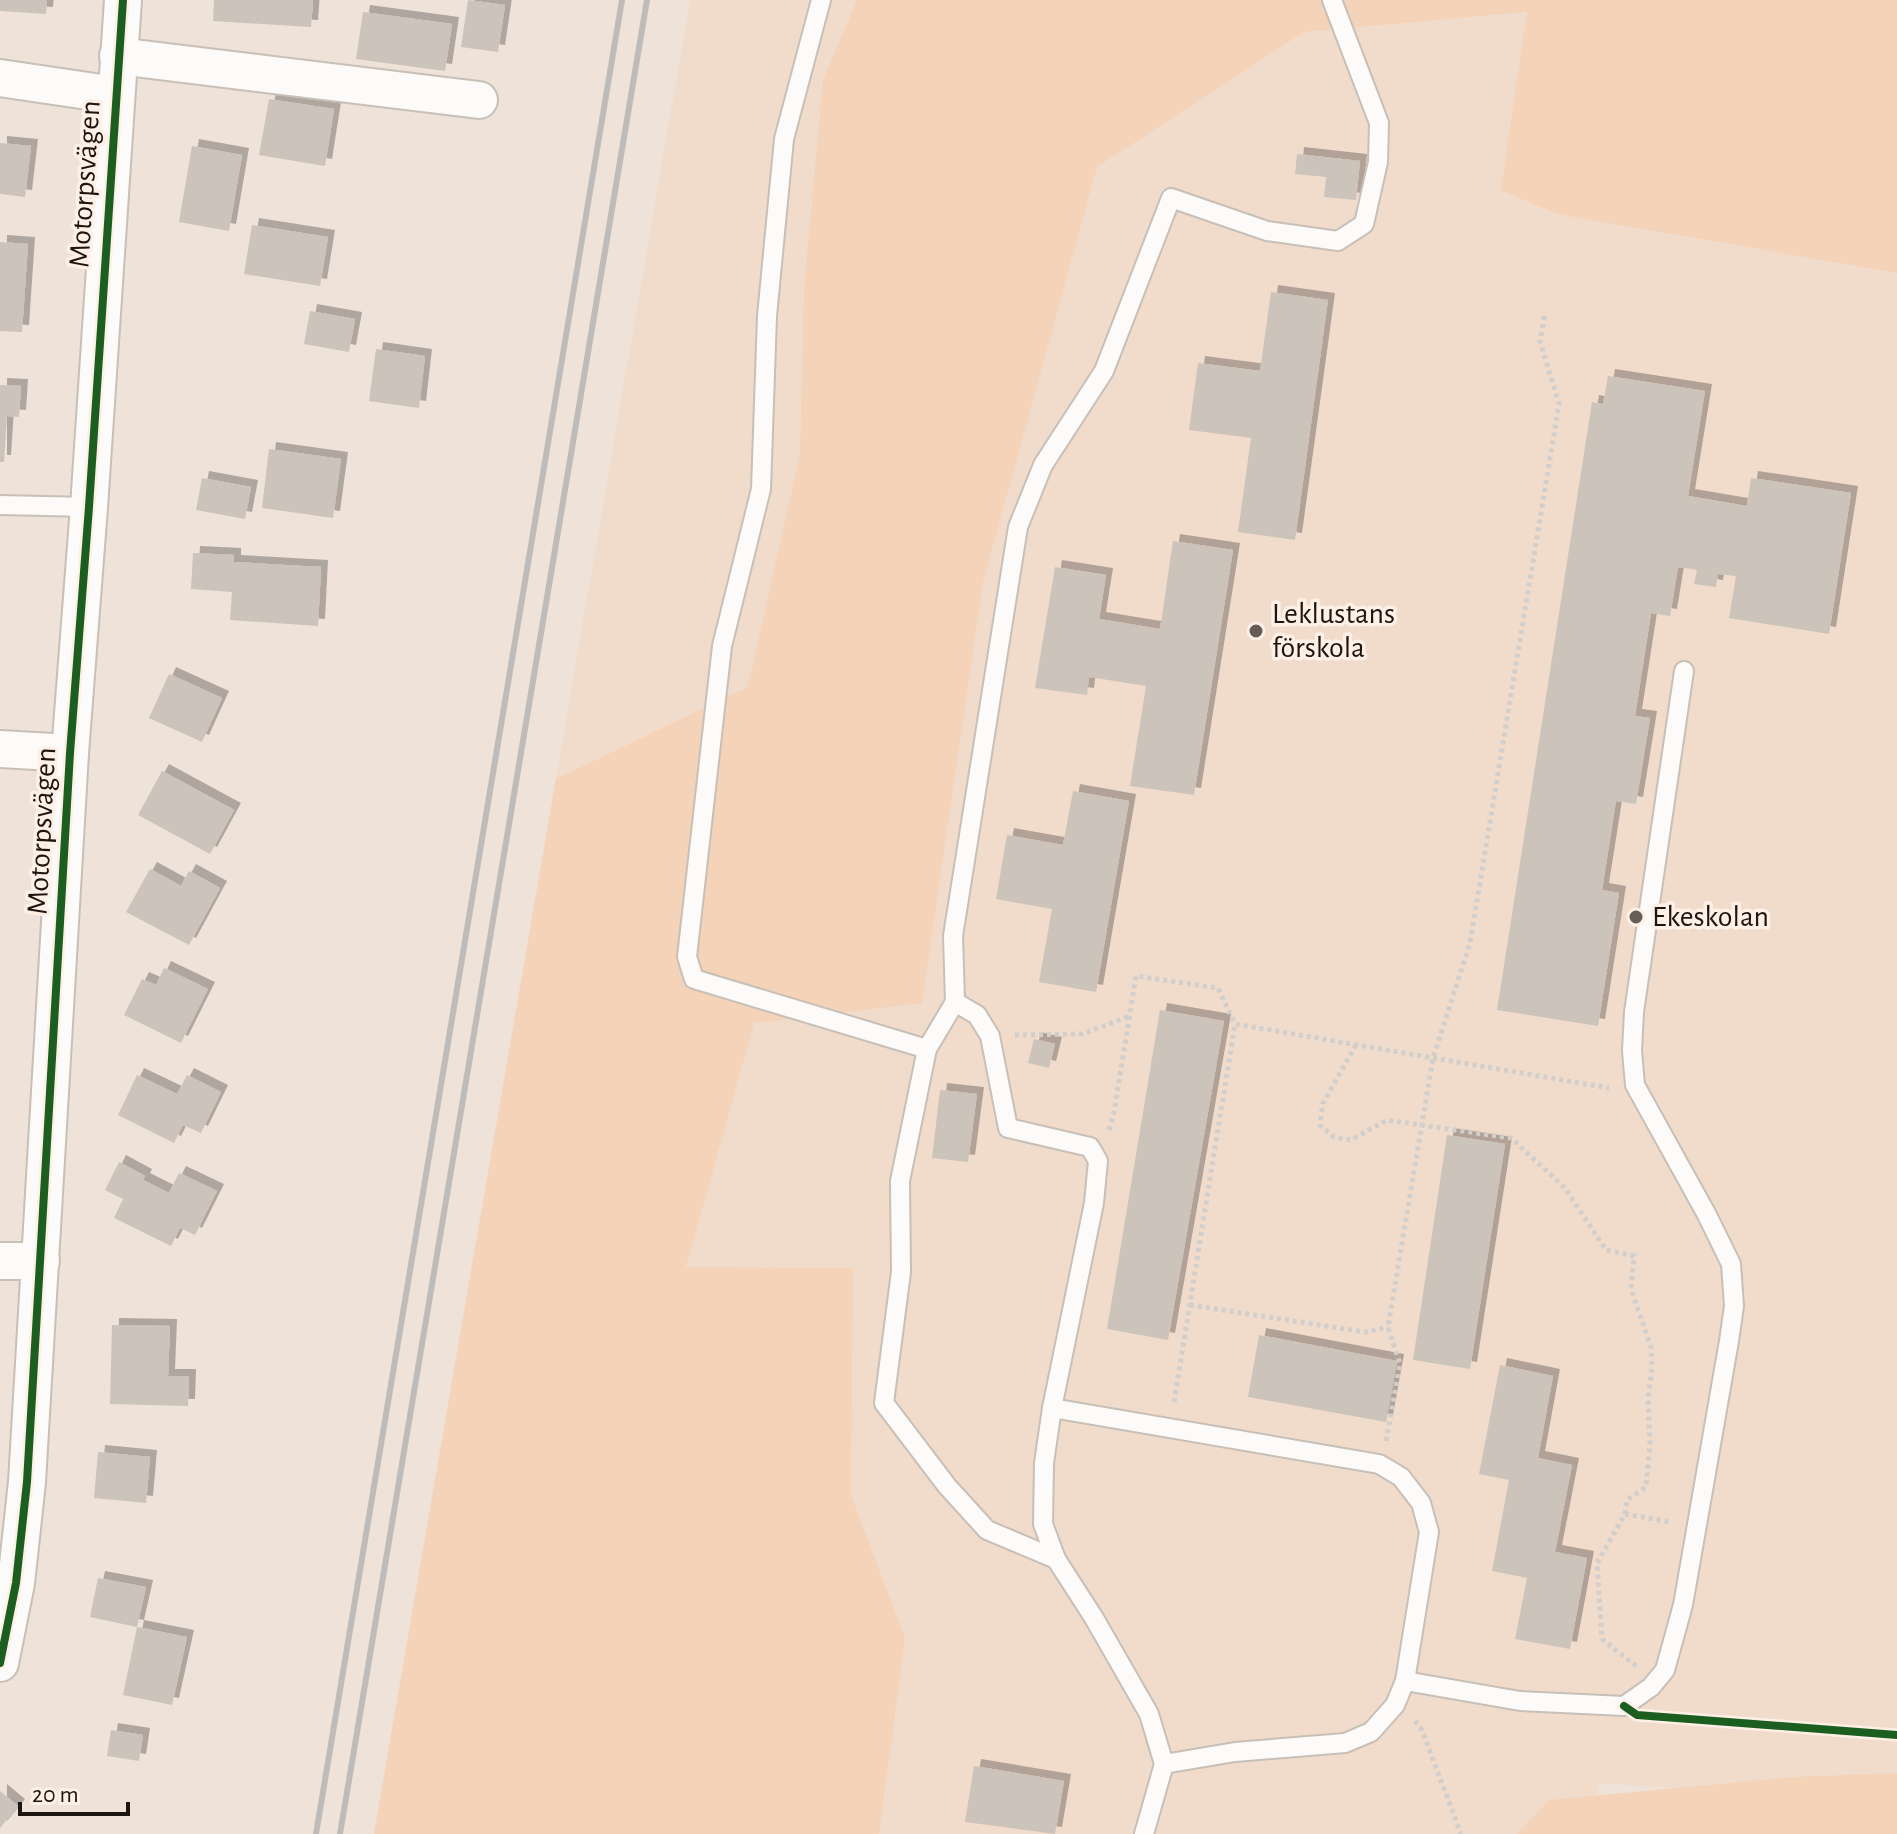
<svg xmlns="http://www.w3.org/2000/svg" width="1897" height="1834" font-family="'Alegreya Sans',sans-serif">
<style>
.built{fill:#f1dccc}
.green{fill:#f4d3b8}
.building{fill:#ccc3bb;filter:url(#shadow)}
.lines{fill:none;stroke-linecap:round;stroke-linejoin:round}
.lane-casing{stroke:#c8bfb7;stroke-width:22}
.street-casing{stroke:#c8bfb7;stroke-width:40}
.path{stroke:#d1cecb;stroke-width:5;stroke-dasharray:4 4;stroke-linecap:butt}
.lane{stroke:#fcfbf9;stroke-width:18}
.street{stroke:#fcfbf9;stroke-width:36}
.rail{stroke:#bebcba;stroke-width:6}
.cycleway-casing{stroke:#fef0e6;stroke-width:13}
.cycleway{stroke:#1b5e20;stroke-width:8}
.poi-dot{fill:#665d56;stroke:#fef0e6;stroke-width:3}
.labels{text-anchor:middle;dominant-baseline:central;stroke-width:7;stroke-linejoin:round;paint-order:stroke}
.street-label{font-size:30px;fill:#1d1610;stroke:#fef0e6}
.poi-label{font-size:30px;fill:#1d1610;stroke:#fef0e6;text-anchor:start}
</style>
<defs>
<filter id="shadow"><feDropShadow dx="7" dy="-7" stdDeviation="0" flood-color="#0004"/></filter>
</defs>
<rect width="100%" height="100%" fill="#eee2d9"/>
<path class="built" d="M690 0H1897V1803L1598 1783V1834H374Z"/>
<g class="green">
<path d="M857 0H1897V273L1557 214 1501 190 1527 12 1304 32 1097 167 983 582 922 1003 754 1023 686 1267 853 1268 851 1495 905 1638 879 1834H374L556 779 748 687 800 454 804 290 823 80Z"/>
<path d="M1897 1773V1834H1517L1549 1800 1793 1777Z"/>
</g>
<g class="building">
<path d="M0 0H47L46 14 0 11Z"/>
<path d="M214 0H313L311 27 213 21Z"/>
<path d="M468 0 505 5 498 52 461 47Z"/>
<path d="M363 12 452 24 445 71 356 59Z"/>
<path d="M269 99 334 109 325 166 259 155Z"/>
<path d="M0 143 31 146 25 197 0 194Z"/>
<path d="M192 146 242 155 229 231 179 222Z"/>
<path d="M1297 154 1360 161 1356 200 1324 197 1326 177 1295 174Z"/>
<path d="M252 225 328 237 320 286 244 274Z"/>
<path d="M0 242 28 244 22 332 0 331Z"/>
<path d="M1271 292 1328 300 1295 540 1238 532 1251 438 1189 430 1198 363 1260 371Z"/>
<path d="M310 311 355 319 349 352 304 344Z"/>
<path d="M376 349 425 356 419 408 369 401Z"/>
<path d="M1608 376 1705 391 1688 496 1747 506 1751 478 1851 493 1829 634 1729 618 1736 576 1718 574 1716 587 1694 584 1697 570 1678 567 1670 616 1651 613 1635 716 1650 718 1636 804 1616 801 1602 890 1619 893 1598 1026 1497 1010 1592 402 1603 404Z"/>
<path d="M0 385 21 386 19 417 7 416 4 462H0Z"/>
<path d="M269 449 341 459 333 518 262 508Z"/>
<path d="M202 478 251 487 245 519 196 510Z"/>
<path d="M1173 541 1233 550 1194 795 1130 786 1146 686 1089 677 1087 695 1035 688 1055 567 1106 575 1099 619 1160 629Z"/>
<path d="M193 553 234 555V562L321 567 318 626 230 620 232 592 191 589Z"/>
<path d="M169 674 222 698 202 742 149 718Z"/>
<path d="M162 771 234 810 210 854 138 815Z"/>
<path d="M1073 791 1129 801 1096 992 1039 982 1052 909 996 899 1007 835 1063 845Z"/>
<path d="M150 869 181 886 189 871 220 888 189 945 126 912Z"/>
<path d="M164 968 208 989 181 1043 124 1015 142 979 156 985Z"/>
<path d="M1160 1010 1224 1021 1168 1340 1107 1329Z"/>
<path d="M1034 1039 1055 1044 1049 1068 1028 1063Z"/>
<path d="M137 1075 177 1094 187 1075 221 1092 201 1133 183 1125 174 1143 118 1115Z"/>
<path d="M940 1090 977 1094 968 1162 932 1158Z"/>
<path d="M1447 1135 1505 1144 1470 1369 1413 1360Z"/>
<path d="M119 1162 145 1176 143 1180 169 1193 179 1173 217 1191 195 1235 180 1228 171 1246 114 1218 123 1199 105 1190Z"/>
<path d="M112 1325 170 1326 168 1376H189L188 1406 110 1404Z"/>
<path d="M1259 1335 1397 1361 1386 1422 1248 1397Z"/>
<path d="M1500 1365 1553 1376 1538 1458 1572 1465 1555 1552 1587 1558 1570 1649 1515 1639 1527 1578 1492 1571 1509 1480 1479 1474Z"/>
<path d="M98 1452 150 1457 146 1503 94 1498Z"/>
<path d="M98 1578 146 1587 137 1627 187 1637 172 1705 123 1695 137 1627 90 1617Z"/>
<path d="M111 1730 143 1735 139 1761 107 1756Z"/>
<path d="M974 1766 1064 1781 1055 1834 965 1822Z"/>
<path d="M0 1791 18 1806 0 1828Z"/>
</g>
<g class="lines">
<g class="lane-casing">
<g id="lane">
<path d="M821 0 784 139 767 316 761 489 722 646 687 957 694 979 927 1049"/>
<path d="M0 505 89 507"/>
<path d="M955 1002 977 1015 990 1036 1008 1128 1090 1147 1098 1161 1094 1203 1052 1408"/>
<path d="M1056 1559 987 1530 947 1486 884 1403 901 1272 900 1181 927 1049 955 1002 953 936 1018 527 1043 465 1104 371 1171 198 1267 231 1338 241 1364 224 1378 162 1379 123 1332 0"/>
<path d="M1405 1681 1520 1701 1624 1706 1651 1687 1665 1670 1683 1605 1729 1341 1734 1306 1731 1264 1707 1215 1635 1085 1632 1051 1634 1012 1684 671"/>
<path d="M1144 1834 1164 1764 1149 1714 1094 1618 1056 1559 1043 1524 1044 1463 1052 1408 1379 1464 1401 1477 1421 1503 1429 1532 1405 1681 1395 1705 1371 1732 1345 1743 1235 1752 1164 1764"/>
</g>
</g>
<g class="street-casing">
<g id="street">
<path d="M118 56 479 100"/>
<path d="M0 78 115 95"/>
<path d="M0 749 70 753"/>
<path d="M0 1261H41"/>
<path d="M0 1663 16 1583 27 1482 70 753 89 507 123 0"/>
</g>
</g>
<g class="path">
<path d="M1015 1035 1082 1034 1130 1016"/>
<path d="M1356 1045 1323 1103 1320 1125 1334 1137 1351 1140 1387 1120 1511 1138 1565 1188 1606 1250 1634 1256 1631 1289 1651 1347 1652 1368 1648 1398 1650 1444 1646 1487 1627 1500 1625 1514 1597 1563 1602 1639 1636 1666"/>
<path d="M1109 1130 1114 1112 1136 976 1218 988 1235 1024 1609 1088"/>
<path d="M1190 1305 1365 1332 1388 1327"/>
<path d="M1174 1402 1235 1024"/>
<path d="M1386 1441 1400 1364 1388 1327 1433 1058 1470 943 1559 404 1540 341 1545 312"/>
<path d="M1625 1514 1671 1522"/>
<path d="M1415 1721 1422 1730 1461 1834"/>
</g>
<use href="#lane" class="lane"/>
<use href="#street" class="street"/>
<g class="rail">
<path d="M316 1834 622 0"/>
<path d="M340 1834 647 0"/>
</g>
<g class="cycleway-casing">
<g id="cycleway">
<path d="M0 1663 16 1583 27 1482 70 753 89 507 123 0"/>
<path d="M1624 1706 1637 1715 1897 1735"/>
</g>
</g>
<use href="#cycleway" class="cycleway"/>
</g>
<g class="poi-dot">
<circle cx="1256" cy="631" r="8"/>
<circle cx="1636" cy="917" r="8"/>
</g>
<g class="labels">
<g class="street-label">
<text transform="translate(85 184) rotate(-86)">Motorpsvägen</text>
<text transform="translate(42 831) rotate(-87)">Motorpsvägen</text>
</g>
<g class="poi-label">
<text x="1272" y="614">Leklustans<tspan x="1272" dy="34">förskola</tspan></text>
<text x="1652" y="917">Ekeskolan</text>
</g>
</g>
<path d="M20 1802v12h108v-12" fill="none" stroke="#1d1610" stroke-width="4"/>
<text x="32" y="1802" font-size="24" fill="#1d1610" stroke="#fef0e6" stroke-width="6" paint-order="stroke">20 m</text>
</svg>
